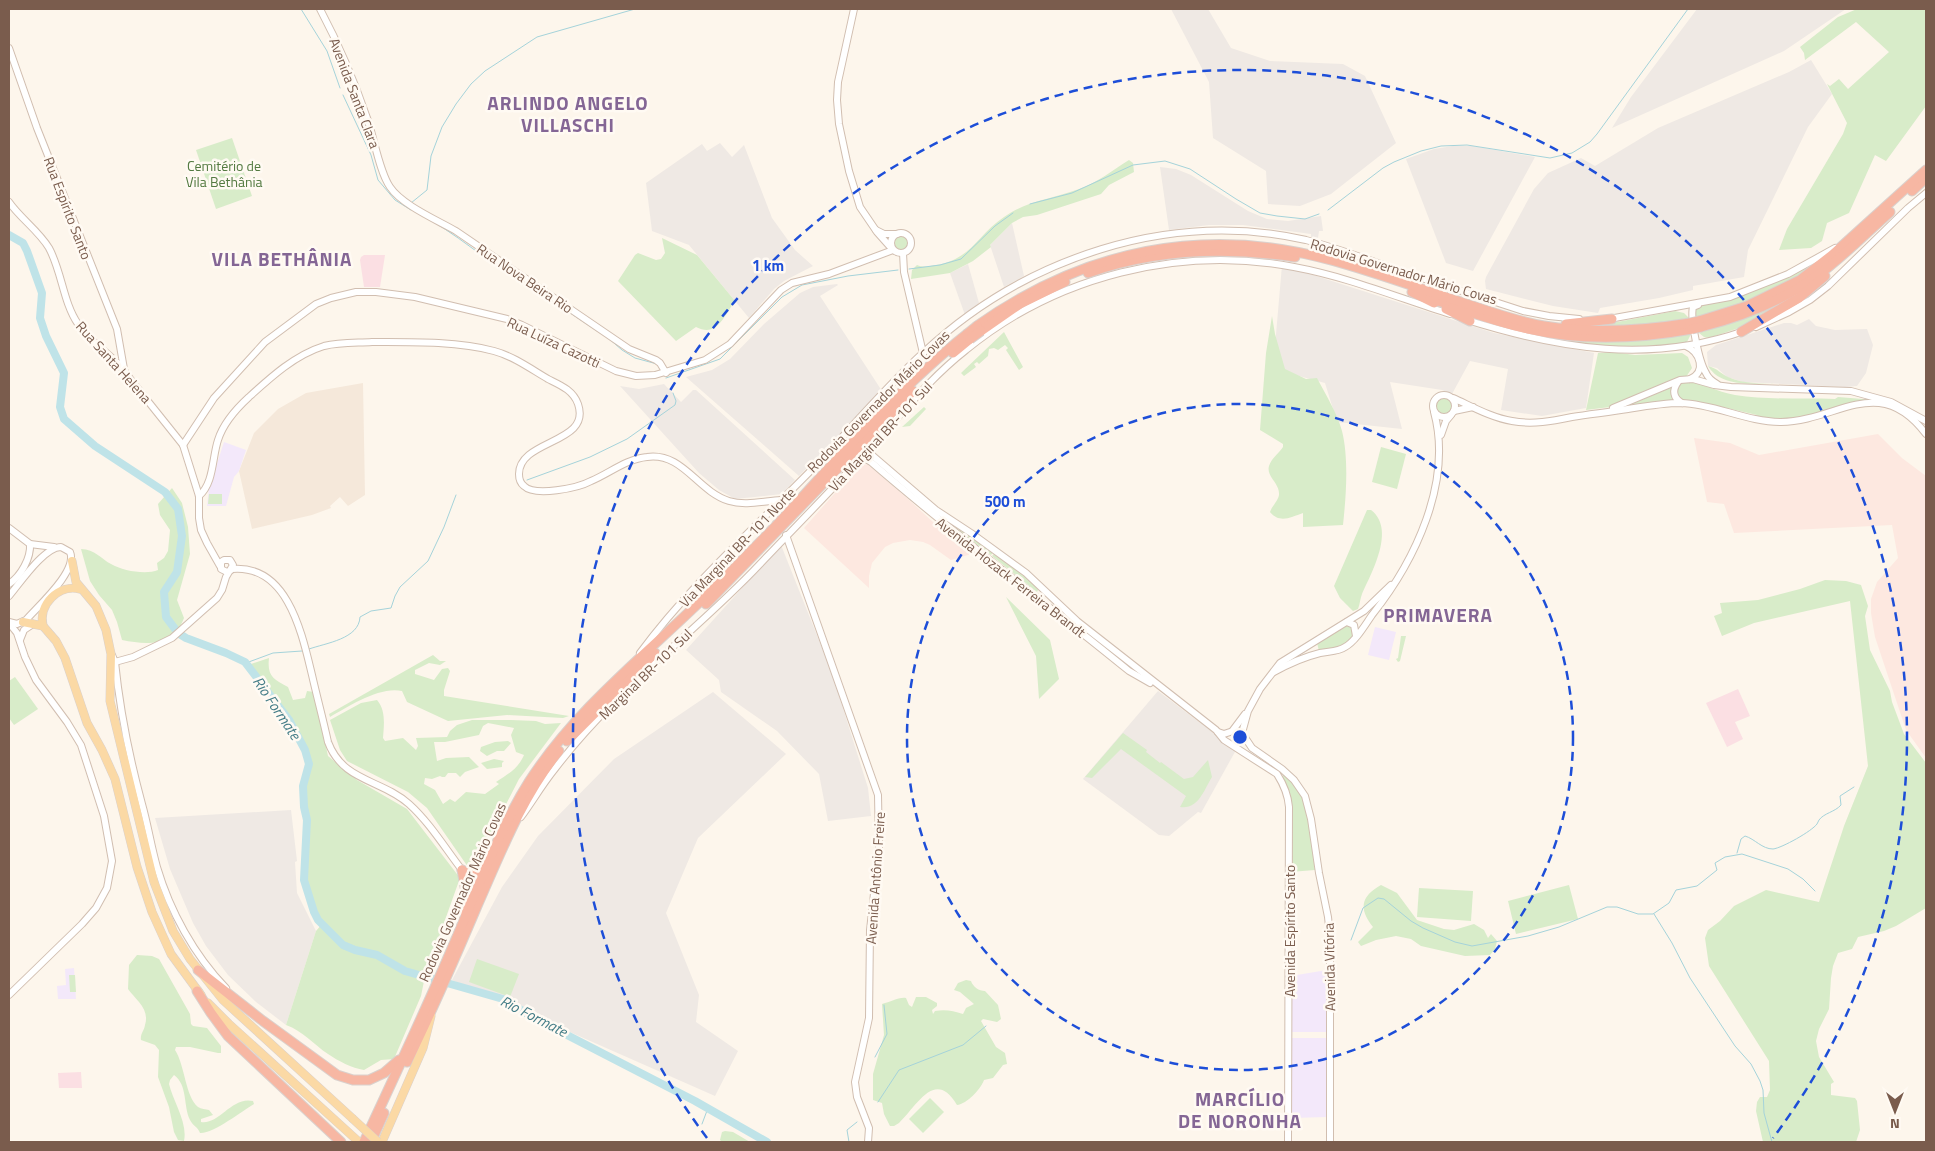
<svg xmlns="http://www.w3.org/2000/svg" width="1935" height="1151" font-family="'Titillium Web',sans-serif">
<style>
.residential{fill:#f5e8da}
.commercial{fill:#fde8e0}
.industrial{fill:#efe9e4}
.education{fill:#f3e8fa}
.medical{fill:#fbdfe3}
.green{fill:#d8ecc9;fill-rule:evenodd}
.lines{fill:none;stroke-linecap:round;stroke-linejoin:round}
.stream{stroke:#a5d3da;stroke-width:1}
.river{stroke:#bfe3e8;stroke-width:8}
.tertiary-casing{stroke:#d1beb0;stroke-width:8}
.primary-casing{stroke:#dad1cd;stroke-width:9}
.motorway-casing{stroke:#dad1cd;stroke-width:11}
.tertiary{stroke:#fff;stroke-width:6}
.primary{stroke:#fbd9a5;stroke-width:8}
.motorway{stroke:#f7b7a3;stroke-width:9}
.primary-bridge-casing{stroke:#dad1cd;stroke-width:9;stroke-linecap:butt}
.motorway-bridge-casing{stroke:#dad1cd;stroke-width:11;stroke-linecap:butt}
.primary-bridge{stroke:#fbd9a5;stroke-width:8}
.motorway-bridge{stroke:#f7b7a3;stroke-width:9}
.ring{fill:none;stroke:#1d4ed8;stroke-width:2.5;stroke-dasharray:9 6}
.labels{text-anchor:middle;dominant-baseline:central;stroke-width:5;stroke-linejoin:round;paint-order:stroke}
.street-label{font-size:14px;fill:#7a5c4d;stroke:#fffaf3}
.park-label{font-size:14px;fill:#537a41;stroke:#fffaf3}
.water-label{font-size:15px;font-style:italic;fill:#437c86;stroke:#fffaf3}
.district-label{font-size:19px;font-weight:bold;letter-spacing:1px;fill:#846695;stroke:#fffaf3}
.centre{fill:#1d4ed8;stroke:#fffaf3;stroke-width:2.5}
.ring-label{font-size:15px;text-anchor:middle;font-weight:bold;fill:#1d4ed8;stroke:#fffaf3;stroke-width:5;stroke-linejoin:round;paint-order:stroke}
</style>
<rect width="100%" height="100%" fill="#fdf6ec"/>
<path class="residential" d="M363 383 365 495 348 506 340 497 330 506 331 508 312 515 252 529 239 471 254 433 278 409 306 393Z"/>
<g class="commercial">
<path d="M1878 434 1902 458 1926 476V758L1906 730 1875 637 1871 613V599L1877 582 1898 558 1892 525 1734 533 1724 504 1707 502 1694 438 1730 443 1759 455Z"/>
<path d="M864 464 868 465 908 499 934 523 975 553 951 560 930 545 923 542 910 540 893 543 885 547 872 563 869 576V588L804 528 851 475Z"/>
</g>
<g class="industrial">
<path d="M1171 9H1208L1231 48 1270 61 1343 64 1365 76 1396 143 1331 194 1300 206 1268 204 1266 171 1213 138 1209 82Z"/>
<path d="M1697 9H1846L1784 51 1612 128 1631 97Z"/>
<path d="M1811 60 1832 94 1808 127 1748 250 1744 277 1693 286V290L1659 298 1600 308 1598 313 1553 306 1486 289 1485 281 1486 277 1534 189 1548 173 1581 158 1595 166 1658 128 1789 72Z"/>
<path d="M720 143 732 157 744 145 772 218 795 250 813 266 784 281 774 289 749 318 689 245 652 231 646 183 702 144 707 151Z"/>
<path d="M1453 146H1473L1535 157 1473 271 1446 263 1406 159 1434 149Z"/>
<path d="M1160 167 1176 169 1191 175 1248 211 1267 219 1288 221 1321 216 1323 231H1319L1318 238H1311V234L1243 225H1209L1169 230Z"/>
<path d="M1012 223 1024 276 1004 287 990 245Z"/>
<path d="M968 264 979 303 965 315 950 273Z"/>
<path d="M1282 265 1494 333 1594 353 1586 408 1542 416 1501 410 1508 369 1470 361 1452 394 1442 390 1390 382 1402 429 1337 422 1325 383 1273 369Z"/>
<path d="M837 284 838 285 820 296 882 391 799 476 686 377 712 370 730 359 764 324 800 293 813 287Z"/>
<path d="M1809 319 1816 326 1835 330 1867 329 1873 345 1866 373 1857 386 1845 387 1743 382 1727 377 1717 368 1708 366 1707 352 1716 345 1784 323H1791L1797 325Z"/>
<path d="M664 384 681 402 693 390H696L795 480 782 494 735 499 719 490 699 473 620 386 639 389Z"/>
<path d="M781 545 832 673 868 788 871 816 828 821 819 774 777 731 721 692 719 680 686 650Z"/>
<path d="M1158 691 1236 750 1201 813 1198 812 1169 836 1159 835 1083 779Z"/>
<path d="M713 692 786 754 698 838 666 913 699 995 696 1022 738 1051 715 1096 452 980 502 887 538 836 614 759Z"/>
<path d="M291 810 297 861 295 862 297 893 316 931 286 1025 256 1002 228 975 206 946 193 923 170 869 155 818Z"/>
</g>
<g class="education">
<path d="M224 442 246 450 239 471 234 477 226 506H207L209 488Z"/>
<path d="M1375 627 1396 632 1389 660 1368 655Z"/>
<path d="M74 968 76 999H58L57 986 66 985 65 969Z"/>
<path d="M1327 970V1032H1291V976Z"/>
<path d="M1291 1038H1326L1327 1117 1292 1118Z"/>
</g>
<g class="medical">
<path d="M364 255H385L380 287H364L360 260 361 257Z"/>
<path d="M1738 689 1750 716 1735 722 1743 739 1727 747 1706 703Z"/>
<path d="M81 1072 82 1088H59L58 1073Z"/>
</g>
<g class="green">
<path d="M1857 9H1926V106L1886 161 1875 155 1849 213 1827 223 1822 241 1811 248 1779 250 1787 229 1843 134 1847 123 1827 84 1830 86 1839 79 1848 89 1889 52 1856 22 1805 60 1804 53 1800 47 1838 17Z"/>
<path d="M232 138 252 196 216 209 196 150Z"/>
<path d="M1129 160 1133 163 1134 172 1109 185 1101 194 1037 215 1023 217 1012 223 990 245 991 247 973 261 950 273 911 279 912 270 917 265C924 268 929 266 936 265 972 259 977 235 1004 217 1028 200 1053 199 1079 189 1098 182 1113 170 1129 160Z"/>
<circle cx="901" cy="243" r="7"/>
<path d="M662 238 697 255 735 301C724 316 717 338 696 327L676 341 618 281 635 255 638 253 656 260 661 259 665 253Z"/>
<path d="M1818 261C1783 289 1739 308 1695 317L1696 306C1740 297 1779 283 1818 261Z"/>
<path d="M1810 287 1742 327 1709 338 1704 337 1699 333 1751 316Z"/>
<path d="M1675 311 1684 313 1689 318 1635 326H1577L1612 323Z"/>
<path d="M1460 313C1495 324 1531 336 1568 340 1609 345 1651 340 1691 334L1686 344C1670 345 1653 349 1636 348 1579 348 1523 333 1468 317Z"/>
<path d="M1272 316 1275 334 1285 369 1306 379 1317 378C1326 395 1337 413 1342 431 1349 459 1346 497 1343 525L1303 527V513C1291 517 1280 524 1270 512 1272 506 1278 501 1279 495 1280 483 1266 477 1269 466 1271 459 1279 453 1283 447V444L1260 430 1266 353Z"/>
<path d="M1004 332 1023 367 1019 370 1006 350 1008 348 1005 345 998 350 994 348 989 349 988 356 979 364 977 362 974 364 976 367 964 376 961 373Z"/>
<path d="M1612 352 1635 355 1682 353 1688 357 1692 368 1686 377 1610 407 1586 410 1598 353Z"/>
<path d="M1708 366C1717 368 1721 374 1728 377 1743 384 1761 383 1776 384 1754 383 1721 388 1708 366Z"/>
<path d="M1683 381C1701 382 1717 392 1735 395 1767 400 1803 398 1835 399L1838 397 1875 400C1842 401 1813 420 1781 420 1773 420 1765 418 1758 417L1757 415 1705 403 1683 401 1677 396 1678 386Z"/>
<path d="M1672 387 1674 401 1625 407Z"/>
<circle cx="1444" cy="406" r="8"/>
<path d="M924 407 926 409 910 426 902 427Z"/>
<path d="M1381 447 1406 454 1397 489 1372 482Z"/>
<path d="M172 488 182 503 188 527 190 554 177 600 184 618C173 647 147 645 122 640L117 622 112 610 99 595 90 581 81 549C95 549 101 559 111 564 123 571 146 575 158 570L157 563 164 558 168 551 170 530 160 515 158 504Z"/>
<path d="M209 494H222V504H208Z"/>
<path d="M1367 510H1371C1396 529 1372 572 1362 594 1360 599 1360 604 1358 609L1353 611 1340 598 1334 586Z"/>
<path d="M945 520 963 530 993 552 991 555Z"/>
<path d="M995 553 1039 588 1037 592 992 556Z"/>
<path d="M1825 580 1846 581 1861 585 1868 606 1865 616 1870 650 1890 691 1892 702 1904 734 1926 763V908L1896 926 1884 931 1858 937 1852 949 1838 953 1833 966 1831 978 1829 1009 1819 1029 1816 1041 1819 1057 1834 1082 1831 1084V1095L1855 1098 1857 1101 1860 1130 1856 1142H1763L1756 1111 1757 1102 1760 1097H1767L1770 1090 1769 1061 1709 966 1705 938 1708 930 1720 921 1734 906 1766 890 1819 902 1844 826 1868 766 1850 601 1754 623 1722 636 1714 616 1722 613 1720 603 1758 600 1800 589Z"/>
<path d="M1006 597 1050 640 1059 679 1039 699 1036 656Z"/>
<path d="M1347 626 1352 628 1355 633C1349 647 1334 650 1319 651L1317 643Z"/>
<path d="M1401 636H1406L1400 661 1398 662 1396 659 1398 658Z"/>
<path d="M433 655 440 661H446L440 665 429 663 415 670V674L434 680 442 669 448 668 450 671 444 690V696L569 716 563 718 507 715 448 721 407 702 402 691C380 686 349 706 330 717L329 714Z"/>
<path d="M269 658C267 676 273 679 288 687L293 700 305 698 307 691 314 692 328 756 357 780 407 809 460 878 425 976 421 996 394 1059 381 1060 364 1070C352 1068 338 1061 328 1054 313 1044 303 1031 286 1025L316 931 322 924C295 893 308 857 307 822 307 808 301 794 304 779 305 773 308 768 308 761L289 721 248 665Z"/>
<path d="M15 677 38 709 14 725 9 718V681Z"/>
<path d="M377 700C386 710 384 725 383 738L385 741 403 738 416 750 418 746 416 738 447 737 450 731 457 725 472 720H511L536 721 545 724 561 723 519 779 474 867H468L427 808 408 792 347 761 340 750 330 720 361 703ZM488 723 514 728 511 735 516 752 524 755C518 769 508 774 496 782L499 784 485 794 466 792 455 802 450 799 443 804 435 790 424 784 425 778 432 779 440 776 442 777H445L448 773H456L460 777 465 772 479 767 469 757 446 758 437 761 434 742H445L479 735 483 726Z"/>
<path d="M1123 733 1147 750 1146 752 1160 763 1161 762 1184 779 1193 777 1208 760 1212 777C1204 790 1198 810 1180 807L1186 796 1121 749 1092 778 1085 777Z"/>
<path d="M508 741 511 743 504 751H497L487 756 480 751 481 747 495 742Z"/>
<path d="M494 759 504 761 502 763V767L487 769 481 763Z"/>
<path d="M1284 772 1303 797 1309 819 1315 870 1290 872 1291 797 1289 791 1282 778Z"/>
<path d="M1381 885 1397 893 1417 920 1444 929 1454 930 1474 924 1484 930 1488 938 1491 934 1497 941 1495 949 1490 955 1465 956 1421 946 1411 939 1396 936 1376 940 1361 946 1358 942 1373 927C1359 909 1360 897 1381 885Z"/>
<path d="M1569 885 1578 919 1516 934 1508 901Z"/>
<path d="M1419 888 1473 891 1471 921 1417 917Z"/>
<path d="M137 955 152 956 159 959 190 1014 191 1024 193 1026 207 1028 221 1046V1053H218L190 1047H176L175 1050C185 1065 185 1096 198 1107 201 1109 206 1109 209 1110L213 1115 201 1119V1122C219 1125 232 1096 253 1101L254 1104C242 1111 213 1134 200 1133 198 1127 193 1126 190 1120 183 1106 188 1085 174 1075L170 1080 169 1084C173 1101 188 1123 184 1141L178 1140 174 1132 169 1107 158 1077 159 1050 155 1045 141 1040C140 1034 144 1031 145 1025 150 1009 136 1000 128 989L129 965Z"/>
<path d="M477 959 519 974 510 997 469 982Z"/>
<path d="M69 975H75L76 992H70Z"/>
<path d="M966 980 971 981C973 987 979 991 985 991L998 1005 1001 1019 997 1022 983 1019 981 1021 996 1047 1005 1053 1007 1064 1003 1065 993 1078 984 1080C981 1089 967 1104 957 1105 935 1068 917 1106 899 1123L894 1126H890L884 1114 882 1103 873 1100V1074L884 1035 882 1004C891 1002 898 997 906 998L909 1005 912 1007 916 997H926L937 1003V1006L932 1010 933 1014 935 1011C946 1009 953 1011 963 1014L966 1008 974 1004 960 992 954 990 958 983Z"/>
<path d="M930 1098 944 1112 923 1133 909 1119Z"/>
<path d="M725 1131 733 1132 750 1142H722L720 1140 722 1132Z"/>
</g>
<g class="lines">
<g class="stream">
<path d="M301 9 327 51 340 88"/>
<path d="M343 95 371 155 378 180 395 200 411 210"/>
<path d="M411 203 427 190 431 156 442 127 456 104 471 84 485 71 537 37 635 9"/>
<path d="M1030 204 1072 193 1133 165 1165 161 1190 169 1236 199 1260 213 1277 216 1305 219 1319 214"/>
<path d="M1328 210 1383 168 1394 162 1421 151 1441 146 1467 145 1550 158 1572 153 1590 142 1597 134 1688 9"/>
<path d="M430 220C469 242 502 275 543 294"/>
<path d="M909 269 940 265 961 259 995 226 1013 213"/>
<path d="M557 304 597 331"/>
<path d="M607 337 622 350 635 358 657 364"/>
<path d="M666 378 720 359 782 297 802 285 848 276 898 270"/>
<path d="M527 480 590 457 627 439 675 405 676 401 673 393"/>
<path d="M309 649C326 643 359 639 360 617L371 611 391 608 395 596 400 587 428 561 444 527 456 495"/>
<path d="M246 663 273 653 302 651"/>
<path d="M1737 853 1741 839 1745 836C1755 839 1762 849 1773 849 1782 848 1812 831 1817 824 1818 823 1818 821 1819 820 1824 813 1835 812 1841 805L1840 796 1854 787"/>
<path d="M1654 914 1672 943 1690 978 1735 1046 1751 1064 1760 1081 1763 1090 1764 1113 1772 1142"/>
<path d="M1351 940 1363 908 1378 898 1384 899 1411 921 1423 928 1455 942 1472 946 1528 936 1559 927 1607 907H1617L1638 914H1653L1669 903 1676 890 1697 886 1717 870 1715 863 1725 857 1742 854 1788 869 1803 879 1815 891"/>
<path d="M875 1057 887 1034 884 1005"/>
<path d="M878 1102 899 1070 963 1045 986 1026"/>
<path d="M702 1124 708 1108"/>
<path d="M849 1142 847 1130 857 1122"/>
</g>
<path class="river" d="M9 235 23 243 27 251 42 293 40 318 46 336 64 373 60 407 64 419 95 446 165 492 178 509 182 536 177 572 164 592 166 617 178 633 186 638 226 653 245 662 289 720 305 750 309 764 303 786 304 807 307 820 304 880 314 912 318 920 343 945 355 950 377 955 405 971 503 999 534 1018 695 1101 767 1142"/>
<g class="tertiary-casing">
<g id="tertiary">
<path d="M320 9C338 43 354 80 367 118 374 137 379 171 390 187 402 205 437 220 456 231L629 349 656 360 660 363 666 373"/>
<path d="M9 48 37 128 117 329 124 369"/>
<path d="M9 202C20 218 39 231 49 248 62 272 63 302 78 324 93 346 118 358 131 380L183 445 199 496V518L201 530 207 543 220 566"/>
<path d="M876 230 884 234H897"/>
<circle cx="901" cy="243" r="10"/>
<path d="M903 253 904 272 923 353"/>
<path d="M1698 305 1693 307C1690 319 1699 362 1706 373 1708 378 1712 381 1717 384"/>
<path d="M1609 319 1730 297 1788 274 1835 248"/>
<path d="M1467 320C1560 349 1650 364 1744 331"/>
<path d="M1756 327 1789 312 1810 300 1828 286 1908 208 1926 193"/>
<path d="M1686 346C1700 352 1707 372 1690 379"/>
<path d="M1678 382C1672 390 1673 398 1682 403"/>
<circle cx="1444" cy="406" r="11"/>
<path d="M1453 398C1471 406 1492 418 1512 421 1532 425 1553 421 1572 417 1591 414 1610 412 1628 409 1646 406 1663 403 1681 403 1715 404 1747 422 1781 422 1838 421 1879 372 1926 434"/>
<path d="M1613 408 1680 380 1693 379 1714 385 1731 387 1851 391 1891 402 1926 421"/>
<path d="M1454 411 1473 407"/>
<path d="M1441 435 1446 421 1451 415"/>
<path d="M183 445 214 398 265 342 316 304 331 298 356 292H376L415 297 507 319 522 325 616 371 636 376 655 375 705 360 730 344 781 290 792 283 829 274 893 250 877 232 860 207 849 171 839 124 837 100 838 82 854 9"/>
<path d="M871 447V453L873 456 936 510 971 533 1026 573 1077 621 1216 730 1224 740 1277 774C1284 785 1288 794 1289 807L1288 1142"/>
<path d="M860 459H866L871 462C955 535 1043 601 1129 671L1150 683"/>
<path d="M199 496C214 483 212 458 218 440 223 424 237 408 249 397 271 377 295 355 324 346 340 342 356 343 372 342 409 342 458 341 494 351 513 356 531 369 548 379 560 385 573 390 578 404 592 444 519 439 519 474 519 479 520 483 524 486 535 497 578 488 591 481 610 473 626 459 647 457 683 452 697 491 729 501 745 506 764 501 781 500"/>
<path d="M9 528 30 544 54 547"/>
<path d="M786 535 878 795 879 848 870 930 869 1018 855 1082 857 1097 869 1128 868 1142"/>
<path d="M232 569C288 564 302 634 312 675 317 697 323 719 328 742 343 782 381 779 409 804 430 823 445 848 462 870"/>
<path d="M9 584C21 576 31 558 30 544"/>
<path d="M9 596C20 583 44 547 61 547L70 552C78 571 38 606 26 620L17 624 9 622"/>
<path d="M1347 622 1354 625 1356 636"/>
<path d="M20 640 24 630 33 624"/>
<path d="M640 653C694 580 763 521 825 456 857 421 889 384 924 352 1025 258 1169 209 1306 240 1337 248 1367 259 1397 270 1439 284 1481 297 1523 311L1549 316 1579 319"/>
<path d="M112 655 115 662C120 711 129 756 142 804 148 825 151 846 157 867 170 911 194 955 226 988"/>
<path d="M115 662 133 657 172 638 217 598 222 590 226 577 233 565 230 560H224L221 562V569L227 572 230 571"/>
<path d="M1274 672C1288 664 1304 657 1320 653 1328 651 1338 652 1345 647 1356 641 1365 625 1372 615 1415 561 1453 482 1434 412"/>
<path d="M1233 730 1245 714"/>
<path d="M1218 732 1224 734 1236 730 1242 733 1252 748 1282 769 1294 780 1305 796 1311 819 1319 873 1328 917 1330 936V1142"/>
<path d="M1242 733 1248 711 1260 689 1280 663 1364 611 1391 585"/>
<path d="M521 817C532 802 542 785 554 770 573 745 594 722 616 700 663 653 715 612 760 564 796 526 833 489 868 450 900 416 929 379 966 350 1056 276 1180 245 1294 267 1348 277 1399 298 1450 314"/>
<path d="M9 995 82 924 96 908 107 888 112 861 104 816 81 745 67 722 36 680 25 657 17 633 9 623"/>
</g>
</g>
<g class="primary-casing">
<g id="primary">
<path d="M72 561 76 582 96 606 106 630 111 654 110 701 154 882 173 931 190 959 223 1000 352 1118"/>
<path d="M23 622 43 626 56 641 65 658 87 723 102 750 115 779 137 867 152 912 171 954 201 995"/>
<path d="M43 626C38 604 59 584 80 589"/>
<path d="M208 1003 229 1024 359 1142"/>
<path d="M382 1142 423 1048 431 1016"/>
</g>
</g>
<g class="motorway-casing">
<g id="motorway">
<path d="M1912 191 1926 178"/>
<path d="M1088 273C1155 249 1226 247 1295 257"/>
<path d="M1412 292 1434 303"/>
<path d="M1430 298C1462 309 1494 322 1528 329 1582 341 1637 339 1692 329"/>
<path d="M1446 309 1470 321"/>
<path d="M1699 321 1747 306 1800 280 1832 255 1926 170"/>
<path d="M1566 324 1612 319"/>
<path d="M977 326C1084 250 1204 225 1331 260 1375 272 1418 288 1461 302 1488 311 1515 321 1544 326 1593 334 1641 331 1690 323"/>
<path d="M1701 327C1740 317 1780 302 1814 278 1841 259 1865 234 1890 212"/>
<path d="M981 331 1020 304 1065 282"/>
<path d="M1741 332 1799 298 1825 276"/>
<path d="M953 353 970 339"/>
<path d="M706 604 913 391"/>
<path d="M567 741 655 653"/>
<path d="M462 870 468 874 477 875 483 866"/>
<path d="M462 870 466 892 464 912"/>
<path d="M198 970 263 1021 337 1075 353 1080H369L384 1073 399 1060"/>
<path d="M197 991 211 1013 228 1036 341 1142"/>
<path d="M407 1062C432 1011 455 958 477 906 501 852 522 797 559 751"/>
<path d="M364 1142C394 1077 425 1012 453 946 477 891 497 833 529 782 579 704 656 647 720 582 742 560 764 539 785 516 843 453 900 387 967 334"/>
<path d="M371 1142 384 1113"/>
</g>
</g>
<use href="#tertiary" class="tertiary"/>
<use href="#primary" class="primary"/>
<use href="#motorway" class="motorway"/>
<g class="primary-bridge-casing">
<path id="primary-bridge" d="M352 1118 378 1142"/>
</g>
<g class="motorway-bridge-casing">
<g id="motorway-bridge">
<path d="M1690 323 1699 321"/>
<path d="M1692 329 1701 327"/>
<path d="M967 334 977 326"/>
<path d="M970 339 981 331"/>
</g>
</g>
<use href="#primary-bridge" class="primary-bridge"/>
<use href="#motorway-bridge" class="motorway-bridge"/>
</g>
<g class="ring">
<circle cx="1240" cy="737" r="333"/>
<path d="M707 1138A667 667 0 1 1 1773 1138"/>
</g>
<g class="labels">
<g class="street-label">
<text transform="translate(355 93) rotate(69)">Avenida Santa Clara</text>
<text transform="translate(68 208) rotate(69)">Rua Espírito Santo</text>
<text transform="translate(1404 271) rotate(17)">Rodovia Governador Mário Covas</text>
<text transform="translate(525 278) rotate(34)">Rua Nova Beira Rio</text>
<text transform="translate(554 342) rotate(25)">Rua Luíza Cazotti</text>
<text transform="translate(114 362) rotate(48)">Rua Santa Helena</text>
<text transform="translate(878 401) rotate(-45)">Rodovia Governador Mário Covas</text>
<text transform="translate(880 436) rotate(-47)">Via Marginal BR-101 Sul</text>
<text transform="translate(737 547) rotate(-46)">Via Marginal BR-101 Norte</text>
<text transform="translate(1011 577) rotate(38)">Avenida Hozack Ferreira Brandt</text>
<text transform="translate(645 674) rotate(-44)">Marginal BR-101 Sul</text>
<text transform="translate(875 878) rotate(-86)">Avenida Antônio Freire</text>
<text transform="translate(462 892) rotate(-66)">Rodovia Governador Mário Covas</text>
<text transform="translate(1289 931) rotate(-90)">Avenida Espírito Santo</text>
<text transform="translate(1329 967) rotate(-91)">Avenida Vitória</text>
</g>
<g class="park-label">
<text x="224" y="165">Cemitério de<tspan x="224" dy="16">Vila Bethânia</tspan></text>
</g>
<g class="water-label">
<text transform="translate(277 708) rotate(56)">Rio Formate</text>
<text transform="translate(534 1016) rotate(27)">Rio Formate</text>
</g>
<g class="district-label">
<text x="568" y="102">ARLINDO ANGELO<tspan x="568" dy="22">VILLASCHI</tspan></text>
<text x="282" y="258">VILA BETHÂNIA</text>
<text x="1438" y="614">PRIMAVERA</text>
<text x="1240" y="1098">MARCÍLIO<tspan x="1240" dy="22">DE NORONHA</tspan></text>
</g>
</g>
<circle cx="1240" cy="737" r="8" class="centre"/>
<g class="ring-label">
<text x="768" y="271">1 km</text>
<text x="1005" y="507">500 m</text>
</g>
<rect width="1935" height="1151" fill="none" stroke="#7a5c4d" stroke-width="20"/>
<g transform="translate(1895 1111) rotate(180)" stroke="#fffaf3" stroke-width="4" paint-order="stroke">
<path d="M0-4L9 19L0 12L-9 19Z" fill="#7a5c4d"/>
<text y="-8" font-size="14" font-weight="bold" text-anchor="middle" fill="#7a5c4d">N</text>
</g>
</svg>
